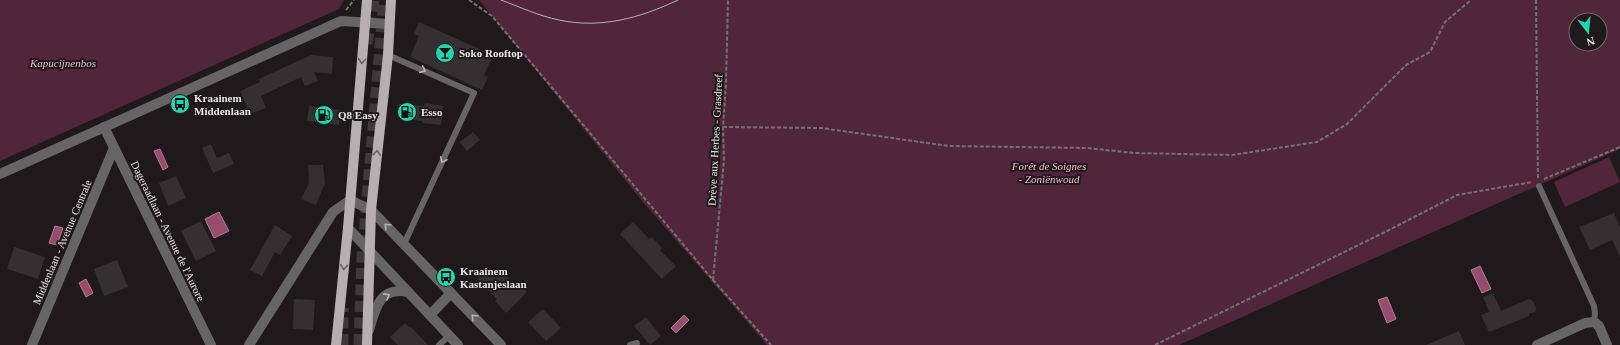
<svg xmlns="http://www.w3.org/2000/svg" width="1620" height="345" font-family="Georgia,serif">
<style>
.green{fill:#52263a;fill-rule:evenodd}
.water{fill:#974c6e;stroke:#b07a92}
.building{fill:#352f31}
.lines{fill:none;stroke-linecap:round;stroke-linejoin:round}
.trunk-tunnel{stroke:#3d383a;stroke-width:11;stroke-dasharray:11 5.5;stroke-linecap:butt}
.path{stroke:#757071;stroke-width:2;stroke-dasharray:4 2;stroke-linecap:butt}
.service{stroke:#676465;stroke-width:6}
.minor{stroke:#676465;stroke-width:10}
.tertiary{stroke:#676465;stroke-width:10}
.primary{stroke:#b6afb1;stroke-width:10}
.tram{stroke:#b8b3b5;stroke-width:1}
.oneway{stroke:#6a6466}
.oneway2{stroke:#b6b2b3}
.labels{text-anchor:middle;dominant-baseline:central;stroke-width:4;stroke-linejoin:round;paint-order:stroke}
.poi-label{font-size:11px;font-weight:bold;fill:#eae6e7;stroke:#1f191b;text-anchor:start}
.park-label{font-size:11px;font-style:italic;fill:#fbb9d3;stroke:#1f191b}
.street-label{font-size:11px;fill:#eae6e7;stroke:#1f191b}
</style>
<rect width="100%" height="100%" fill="#1f191b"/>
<g class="green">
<path d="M0 0H344L339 9 0 161Z"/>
<path d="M479 0H1620V149L1179 345H767L643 202ZM1576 20H1600V44H1576Z"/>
<path d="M1609 157 1620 182 1565 207 1554 182Z"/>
</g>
<g class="water">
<path d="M160 149 168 167 163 170 154 151Z"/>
<path d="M219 212 229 231 214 238 205 219Z"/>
<path d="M55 226 63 228 57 245 49 243Z"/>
<path d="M1480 266 1491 289 1482 293 1471 270Z"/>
<path d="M86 279 93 293 86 297 79 283Z"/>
<path d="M1387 297 1396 319 1387 323 1378 300Z"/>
<path d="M684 315 689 320 676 333 671 328Z"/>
</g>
<g class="building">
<path d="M419 22 493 55 484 75 488 77 482 90 410 57 419 36 414 34Z"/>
<path d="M311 55 333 57 332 74 314 72 318 81 305 86 301 77 261 96 266 108 250 114 240 91 260 82 259 79Z"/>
<path d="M426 103 443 106 441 125 423 123 422 121 398 118 399 104 423 106Z"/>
<path d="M309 106 341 110 339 125 307 121Z"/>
<path d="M473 132 480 140 467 151 460 142Z"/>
<path d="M211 144 217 158 229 153 234 164 213 173 202 148Z"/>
<path d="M308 165H323L325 183 316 205 301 199 309 183Z"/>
<path d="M176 176 186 198 168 206 159 183Z"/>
<path d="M1614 213 1620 227V257L1612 240 1590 250 1579 227Z"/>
<path d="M201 221 216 251 196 261 181 231Z"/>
<path d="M633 222 649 239 652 237 662 248 660 250 676 266 662 279 620 234Z"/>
<path d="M275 225 292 236 280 255 275 252 262 276 250 270Z"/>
<path d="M14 247 45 257 38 279 7 269Z"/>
<path d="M117 260 128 287 104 296 94 269Z"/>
<path d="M488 268 493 273 499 268 513 283 516 281 527 292 506 313 495 301 497 299 485 287 479 288 480 282 477 279Z"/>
<path d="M1493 293 1501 311 1529 299 1533 301 1536 308 1535 312 1529 314V316L1489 332 1481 315 1489 312 1483 297Z"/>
<path d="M294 299 315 300 313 330 293 329Z"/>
<path d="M543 309 561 328 546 341 528 322Z"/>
<path d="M646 317 661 336 650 345 634 326Z"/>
<path d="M405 323 410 328 411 327 428 345H398L390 337Z"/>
<path d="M1459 331 1465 345H1426Z"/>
</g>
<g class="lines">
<g class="trunk-tunnel">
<path d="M367 44 374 0"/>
<path d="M343 345V308"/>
<path d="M359 345 362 257 384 0"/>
</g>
<g class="path">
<path d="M469 0 492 16 713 280 771 345"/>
<path d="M1536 0 1538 179"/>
<path d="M346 10 354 0"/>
<path d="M723 127 821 128 949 146 1087 148 1134 153 1232 155 1317 142 1347 124 1406 65 1430 52 1445 22 1471 0"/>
<path d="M1544 179 1620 147"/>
<path d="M713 280 724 160 723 127 726 83 728 0"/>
<path d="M1155 345 1387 231 1457 195 1532 182"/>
</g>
<g class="service">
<path d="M388 55 474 93 404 244"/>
<path d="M1539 186 1594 306 1595 314 1594 322"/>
<path d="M439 345 449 336"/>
<path d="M630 345 637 343"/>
</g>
<g class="minor">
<path d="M104 127 211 345"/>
<path d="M32 345 114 148"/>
<path d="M249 345 333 212 350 200"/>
<path d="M1537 345 1585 323 1594 322 1599 326 1607 345"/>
</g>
<g class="tertiary">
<path d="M0 174 341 21 389 24"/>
<path d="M350 200 371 210 501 345"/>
<path d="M348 228 458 345"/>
<path d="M430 315 451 293"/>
<path d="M369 330C375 310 379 286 408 292"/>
</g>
<g class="primary">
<path d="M336 345 348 228 367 0"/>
<path d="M367 345 371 210 388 55 391 0"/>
</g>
<path class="tram" d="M501 0C520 7 539 16 559 20 601 29 640 18 678 0"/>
</g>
<defs><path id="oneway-chevron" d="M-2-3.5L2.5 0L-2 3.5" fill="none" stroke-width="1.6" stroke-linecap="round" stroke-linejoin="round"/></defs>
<g class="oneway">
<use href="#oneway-chevron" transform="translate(362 61) rotate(95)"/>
<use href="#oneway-chevron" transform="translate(377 153) rotate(-84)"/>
<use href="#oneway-chevron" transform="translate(344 267) rotate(96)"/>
</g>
<g class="oneway2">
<use href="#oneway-chevron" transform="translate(423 70) rotate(24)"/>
<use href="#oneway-chevron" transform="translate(443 160) rotate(115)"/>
<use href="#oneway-chevron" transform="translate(387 226) rotate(-134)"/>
<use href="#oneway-chevron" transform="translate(387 296) rotate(-29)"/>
<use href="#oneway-chevron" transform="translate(474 317) rotate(-134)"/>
</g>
<defs>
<g id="bar-disc" transform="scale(1)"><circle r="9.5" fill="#22d5af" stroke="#1f191b"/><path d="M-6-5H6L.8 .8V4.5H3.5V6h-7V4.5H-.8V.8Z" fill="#111"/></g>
<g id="bus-disc" transform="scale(1)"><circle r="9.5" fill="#22d5af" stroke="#1f191b"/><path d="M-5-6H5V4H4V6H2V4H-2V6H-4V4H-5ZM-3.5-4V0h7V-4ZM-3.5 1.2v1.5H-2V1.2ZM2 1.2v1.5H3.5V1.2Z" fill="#111"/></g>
<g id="fuel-disc" transform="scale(1)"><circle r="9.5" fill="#22d5af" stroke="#1f191b"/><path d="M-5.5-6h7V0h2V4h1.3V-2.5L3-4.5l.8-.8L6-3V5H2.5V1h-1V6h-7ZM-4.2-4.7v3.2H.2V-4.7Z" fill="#111"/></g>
</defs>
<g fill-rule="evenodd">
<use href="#bar-disc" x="445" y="53"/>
<use href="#bus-disc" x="180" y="104"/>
<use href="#fuel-disc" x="407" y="112"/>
<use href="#fuel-disc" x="324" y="115"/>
<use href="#bus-disc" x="446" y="277"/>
</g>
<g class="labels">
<g class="poi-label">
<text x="459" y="53">Soko Rooftop</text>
<text x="194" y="98">Kraainem<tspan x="194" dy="13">Middenlaan</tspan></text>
<text x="421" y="112">Esso</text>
<text x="338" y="115">Q8 Easy</text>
<text x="460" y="271">Kraainem<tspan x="460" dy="13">Kastanjeslaan</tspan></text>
</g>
<g class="park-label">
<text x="63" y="63">Kapucijnenbos</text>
<text x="1049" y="166">Forêt de Soignes<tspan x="1049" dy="13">- Zoniënwoud</tspan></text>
</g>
<g class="street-label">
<text transform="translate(715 140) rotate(-87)">Drève aux Herbes - Grasdreef</text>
<text transform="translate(168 231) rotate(64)">Dageraadlaan - Avenue de l'Aurore</text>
<text transform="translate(62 242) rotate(-67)">Middenlaan - Avenue Centrale</text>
</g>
</g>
<g transform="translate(1588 32) rotate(164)"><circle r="19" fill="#1f191b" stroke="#706b6d"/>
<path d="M0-3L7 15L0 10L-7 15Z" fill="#22d5af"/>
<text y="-6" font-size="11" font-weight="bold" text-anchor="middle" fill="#eae6e7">N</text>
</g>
</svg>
